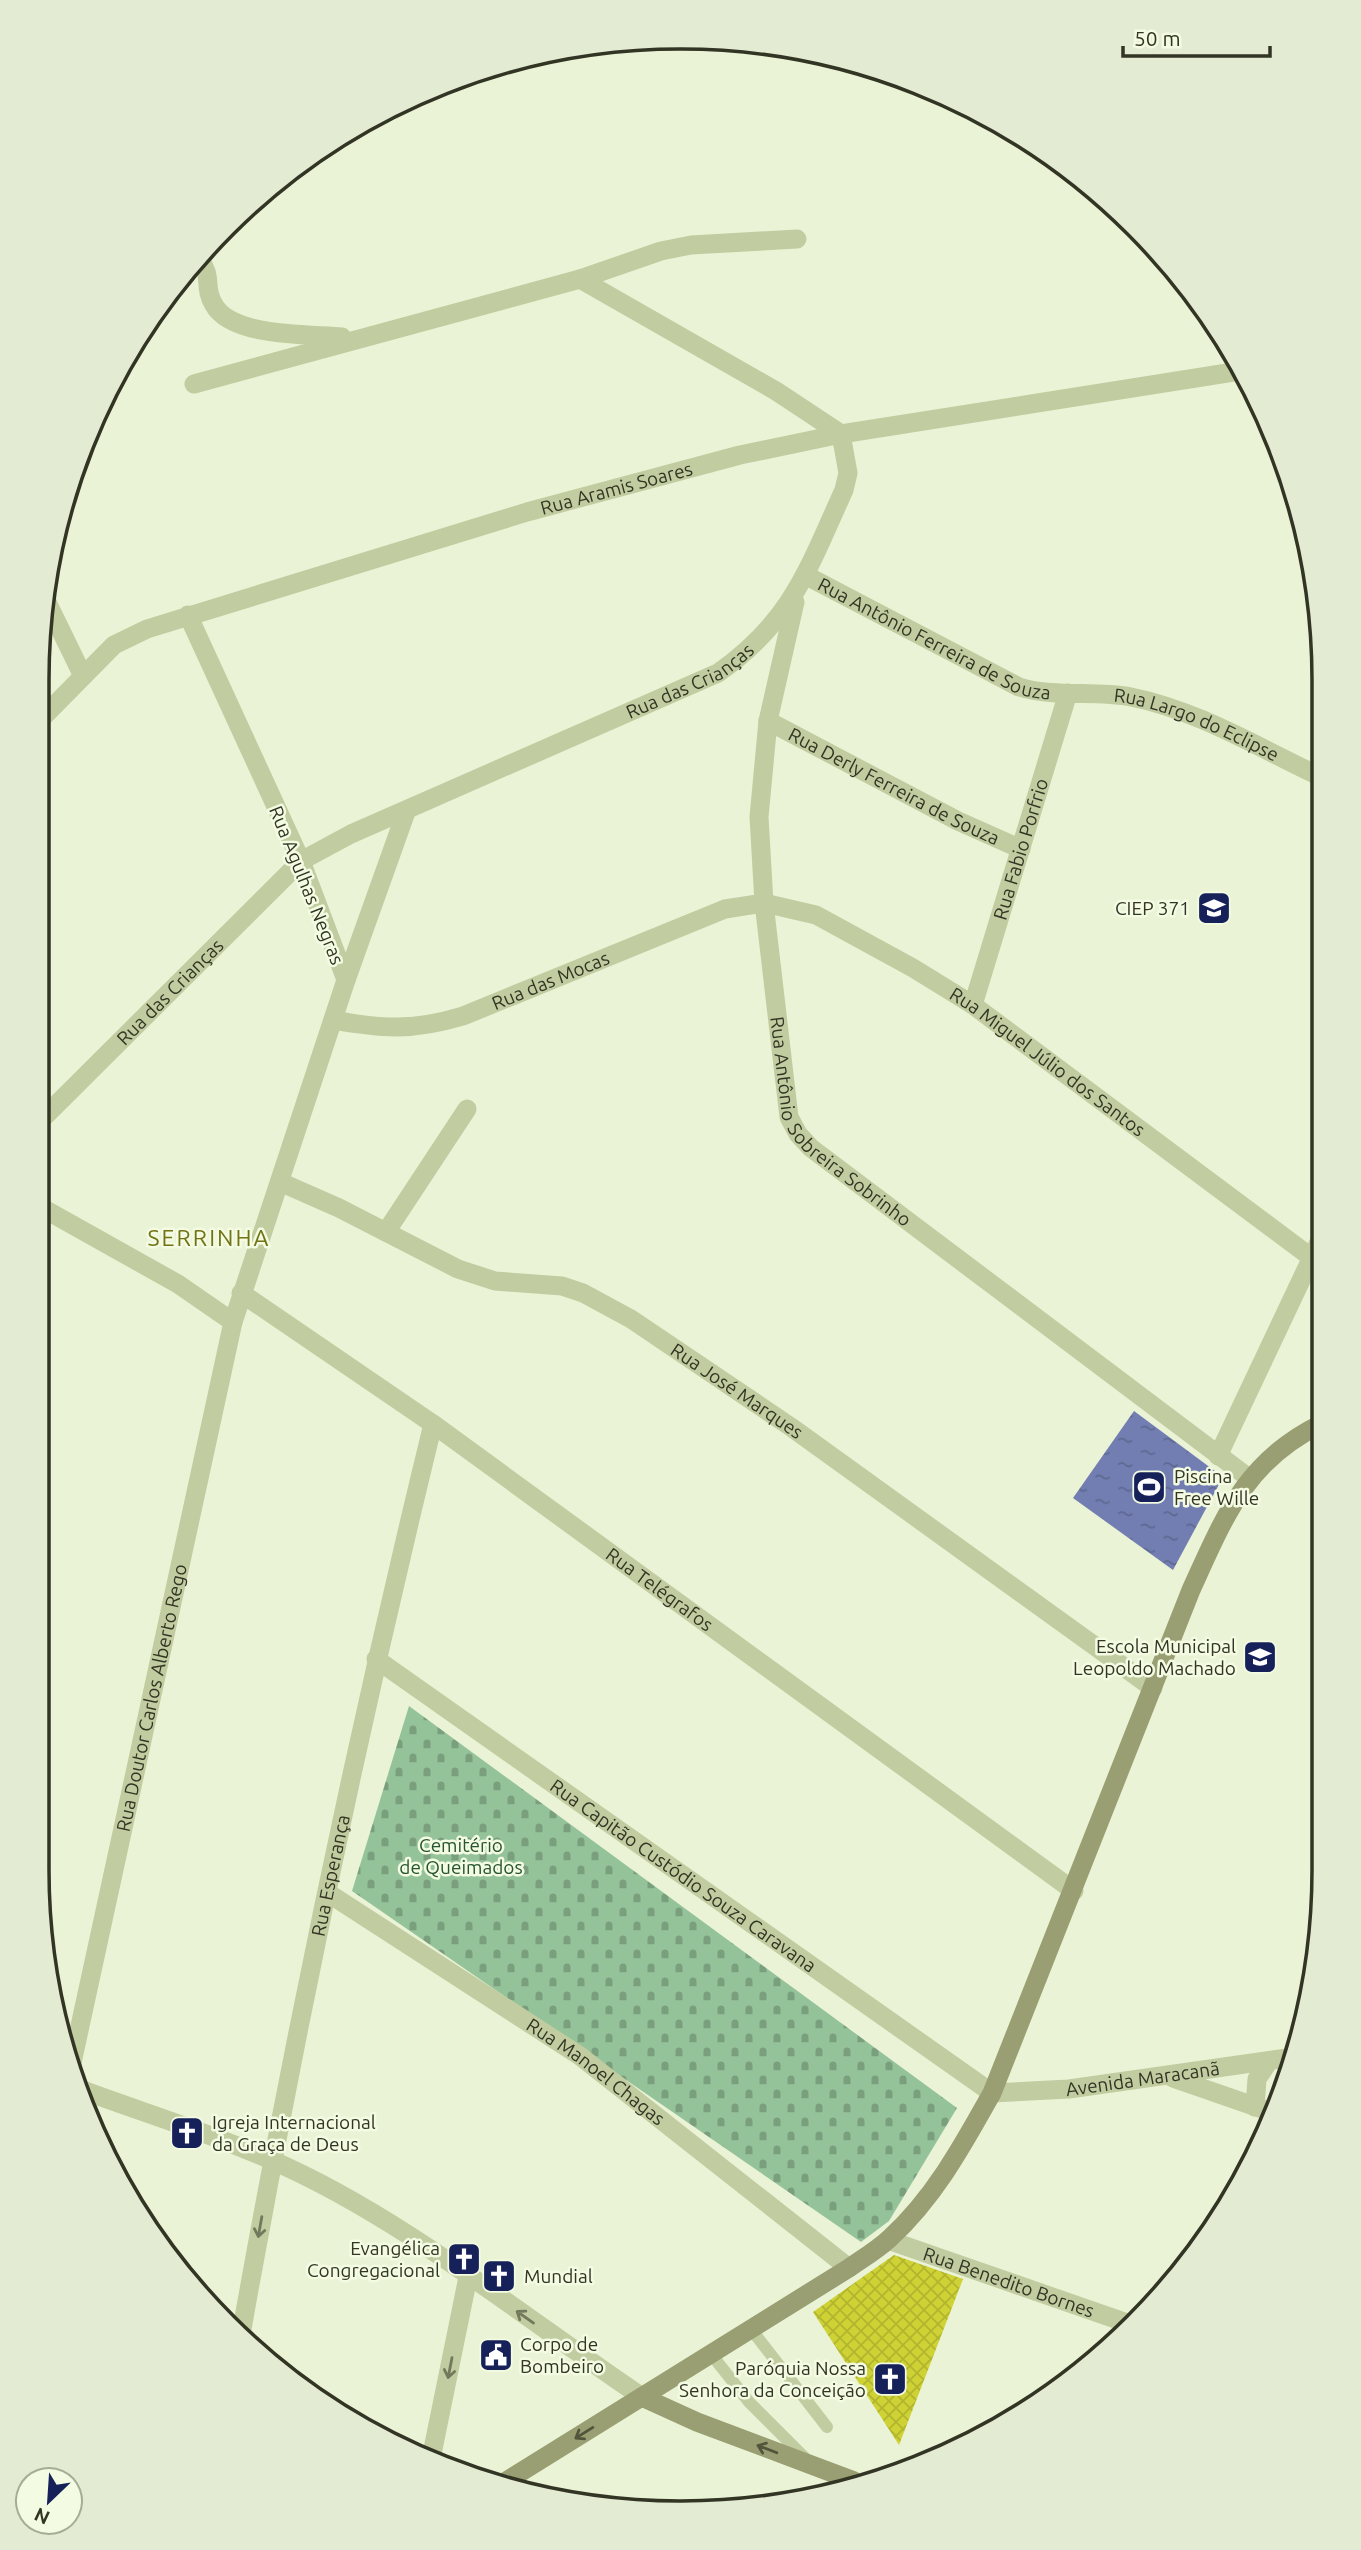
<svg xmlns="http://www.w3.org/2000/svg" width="1361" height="2550" font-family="Ubuntu,sans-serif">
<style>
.cemetery{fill:url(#cemetery-stones)}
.water{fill:url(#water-ripples)}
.building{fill:url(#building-cross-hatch)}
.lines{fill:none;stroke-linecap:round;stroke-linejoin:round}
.service{stroke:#c2cca1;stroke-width:12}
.minor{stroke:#c2cca1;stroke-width:19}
.secondary{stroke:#999f72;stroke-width:19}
.oneway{stroke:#73795c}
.oneway2{stroke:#52553b}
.labels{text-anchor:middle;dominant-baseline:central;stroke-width:5;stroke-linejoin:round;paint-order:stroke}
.street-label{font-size:19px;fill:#333524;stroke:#f3fbe2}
.poi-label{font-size:19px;fill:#333524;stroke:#f3fbe2;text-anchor:end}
.park-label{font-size:19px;fill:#26552d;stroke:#f3fbe2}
.quarter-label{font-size:23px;letter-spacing:2px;fill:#727315;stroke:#f3fbe2}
.rim{fill:none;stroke:#333524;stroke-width:3.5}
</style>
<defs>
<pattern id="cemetery-stones" width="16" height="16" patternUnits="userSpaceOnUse" patternTransform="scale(1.75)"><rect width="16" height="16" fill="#94c39a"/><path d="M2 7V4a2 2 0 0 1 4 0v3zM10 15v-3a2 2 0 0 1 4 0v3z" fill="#799f7d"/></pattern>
<pattern id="water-ripples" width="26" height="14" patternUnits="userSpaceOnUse" patternTransform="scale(1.75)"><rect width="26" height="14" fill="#727eb2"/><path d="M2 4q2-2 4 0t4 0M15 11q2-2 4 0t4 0" fill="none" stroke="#5e6891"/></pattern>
<pattern id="building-cross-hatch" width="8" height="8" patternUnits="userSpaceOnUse" patternTransform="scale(1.75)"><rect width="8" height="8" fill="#cfd234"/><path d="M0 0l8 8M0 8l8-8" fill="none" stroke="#b2b52e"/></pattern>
</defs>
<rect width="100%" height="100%" fill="#eaf3d5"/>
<path class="cemetery" d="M409 1706 957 2108 889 2221 861 2242 352 1891Z"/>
<path class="water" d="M1134 1411 1223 1477 1173 1570 1073 1498Z"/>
<path class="building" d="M894 2255 963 2279 899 2445 813 2312Z"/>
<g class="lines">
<g class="service">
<path d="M751 2329 827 2427"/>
<path d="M711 2354 749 2402 807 2460"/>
</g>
<g class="minor">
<path d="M197 256C215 278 202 285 214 305 232 337 308 334 342 337"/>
<path d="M194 384 580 279 661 251 691 245 797 239"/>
<path id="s1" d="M805 575 1019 687C1056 698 1094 690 1131 697 1197 710 1259 748 1319 776"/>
<path d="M45 598 82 674"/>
<path id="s2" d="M795 602 768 721 759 817 764 903 789 1117 798 1134 811 1148 1249 1478"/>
<path id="s3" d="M768 721 958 821 1021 849"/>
<path id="s4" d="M38 722 114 645 147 629 527 512 740 455 841 434 1240 371"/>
<path d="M346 980 406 812"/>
<path id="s5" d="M973 1005 1068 693"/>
<path id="s6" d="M333 1020C383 1029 413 1031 463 1016L725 909 764 903 816 915 913 968 973 1005 1312 1258"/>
<path id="s7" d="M38 1123 301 861 351 834 718 673C792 621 808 569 844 490L848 473 841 434 776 391 580 279"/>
<path id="s8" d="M280 1182 339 1208 458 1269 495 1281 562 1286 583 1293 631 1319 791 1427 1153 1688"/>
<path d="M37 1205 178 1284 233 1322"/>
<path d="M386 1232 467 1109"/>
<path id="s9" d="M241 1293 433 1424 1074 1891"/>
<path d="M1218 1456 1321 1238"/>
<path id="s10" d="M376 1659 992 2093 1069 2089 1294 2057"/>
<path id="s11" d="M328 1893 580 2056 849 2268"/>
<path id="s12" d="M70 2072 233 1322 346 980 301 861 188 615"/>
<path d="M1173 2078 1271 2112"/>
<path d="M77 2088C141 2112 208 2132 271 2160 399 2215 526 2319 642 2397"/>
<path d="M1255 2107 1257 2079 1269 2061"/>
<path id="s13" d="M888 2240 1130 2324"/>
<path id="s14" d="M242 2329C296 2025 360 1723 433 1424"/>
<path d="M432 2454 468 2277"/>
</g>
<g class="secondary">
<path d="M642 2397 697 2422 854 2481"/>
<path d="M500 2485 849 2268C862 2259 877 2250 889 2239 934 2198 963 2145 992 2093L1191 1590C1224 1518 1245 1461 1321 1424"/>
</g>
</g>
<defs><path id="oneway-shaft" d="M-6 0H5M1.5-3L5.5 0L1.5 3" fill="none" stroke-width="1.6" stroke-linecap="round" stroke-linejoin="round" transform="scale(1.75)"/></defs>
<g class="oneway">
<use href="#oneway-shaft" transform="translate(260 2227) rotate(100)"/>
<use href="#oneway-shaft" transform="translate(525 2317) rotate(-145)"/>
<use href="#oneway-shaft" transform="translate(450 2368) rotate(101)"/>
</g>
<g class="oneway2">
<use href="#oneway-shaft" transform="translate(584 2433) rotate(148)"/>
<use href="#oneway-shaft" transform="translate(767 2449) rotate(-159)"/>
</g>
<defs>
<g id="school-square" transform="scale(1.75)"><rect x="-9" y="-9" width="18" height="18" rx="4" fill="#16215a" stroke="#f3fbe2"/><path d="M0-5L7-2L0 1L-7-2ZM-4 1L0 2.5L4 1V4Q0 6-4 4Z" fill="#fff"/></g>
<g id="stadium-square" transform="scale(1.75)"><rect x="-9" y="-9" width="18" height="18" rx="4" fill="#16215a" stroke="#f3fbe2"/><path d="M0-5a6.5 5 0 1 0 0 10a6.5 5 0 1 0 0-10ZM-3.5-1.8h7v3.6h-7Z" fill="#fff"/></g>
<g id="church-square" transform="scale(1.75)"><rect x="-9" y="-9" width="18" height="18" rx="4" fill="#16215a" stroke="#f3fbe2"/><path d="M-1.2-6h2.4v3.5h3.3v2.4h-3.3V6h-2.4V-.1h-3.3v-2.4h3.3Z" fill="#fff"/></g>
<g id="civic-square" transform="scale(1.75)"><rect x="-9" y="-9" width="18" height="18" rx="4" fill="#16215a" stroke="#f3fbe2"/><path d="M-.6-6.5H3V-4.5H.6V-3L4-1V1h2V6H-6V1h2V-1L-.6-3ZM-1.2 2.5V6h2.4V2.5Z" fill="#fff"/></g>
</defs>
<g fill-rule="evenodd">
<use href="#school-square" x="1214" y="908"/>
<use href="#stadium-square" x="1149" y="1487"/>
<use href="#school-square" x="1260" y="1657"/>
<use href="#church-square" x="187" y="2133"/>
<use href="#church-square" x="464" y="2259"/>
<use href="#church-square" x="499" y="2276"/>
<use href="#civic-square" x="496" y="2355"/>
<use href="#church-square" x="890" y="2379"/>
</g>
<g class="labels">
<g class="street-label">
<text stroke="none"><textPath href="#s4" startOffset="635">Rua Aramis Soares</textPath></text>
<text stroke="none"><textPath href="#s1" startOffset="145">Rua Antônio Ferreira de Souza</textPath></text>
<text stroke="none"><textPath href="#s7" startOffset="800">Rua das Crianças</textPath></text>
<text stroke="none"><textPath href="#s1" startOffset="425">Rua Largo do Eclipse</textPath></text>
<text stroke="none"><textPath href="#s3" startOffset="142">Rua Derly Ferreira de Souza</textPath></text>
<text stroke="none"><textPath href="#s5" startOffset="163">Rua Fabio Porfrio</textPath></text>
<text transform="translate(307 885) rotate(68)">Rua Agulhas Negras</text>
<text stroke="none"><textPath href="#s6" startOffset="226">Rua das Mocas</textPath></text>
<text stroke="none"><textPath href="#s7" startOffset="186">Rua das Crianças</textPath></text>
<text stroke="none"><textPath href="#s6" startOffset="782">Rua Miguel Júlio dos Santos</textPath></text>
<text stroke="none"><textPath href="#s2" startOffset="550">Rua Antônio Sobreira Sobrinho</textPath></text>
<text stroke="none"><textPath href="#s8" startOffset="509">Rua José Marques</textPath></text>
<text stroke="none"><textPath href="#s9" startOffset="513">Rua Telégrafos</textPath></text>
<text stroke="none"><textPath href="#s12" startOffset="383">Rua Doutor Carlos Alberto Rego</textPath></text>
<text stroke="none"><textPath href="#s14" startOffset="462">Rua Esperança</textPath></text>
<text stroke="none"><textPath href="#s10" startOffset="376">Rua Capitão Custódio Souza Caravana</textPath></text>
<text stroke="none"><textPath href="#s11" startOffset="322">Rua Manoel Chagas</textPath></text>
<text stroke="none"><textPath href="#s10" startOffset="905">Avenida Maracanã</textPath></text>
<text stroke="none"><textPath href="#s13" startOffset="128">Rua Benedito Bornes</textPath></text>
</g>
<g class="poi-label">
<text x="1190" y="908">CIEP 371</text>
<text x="1174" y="1476" text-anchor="start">Piscina<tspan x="1174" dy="22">Free Wille</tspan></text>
<text x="1236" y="1646">Escola Municipal<tspan x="1236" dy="22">Leopoldo Machado</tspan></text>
<text x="212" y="2122" text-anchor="start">Igreja Internacional<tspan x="212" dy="22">da Graça de Deus</tspan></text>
<text x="440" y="2248">Evangélica<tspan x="440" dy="22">Congregacional</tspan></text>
<text x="524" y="2276" text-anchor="start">Mundial</text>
<text x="520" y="2344" text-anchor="start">Corpo de<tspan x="520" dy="22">Bombeiro</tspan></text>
<text x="866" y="2368">Paróquia Nossa<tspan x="866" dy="22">Senhora da Conceição</tspan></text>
</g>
<g class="park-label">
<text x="461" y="1845">Cemitério<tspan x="461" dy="22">de Queimados</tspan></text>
</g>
<g class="quarter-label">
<text x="209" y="1237">SERRINHA</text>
</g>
</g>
<path d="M0 0H1361V2550H0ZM680 49H681A631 631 0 0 1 1312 680V1870A631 631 0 0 1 681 2501H680A631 631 0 0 1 49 1870V680A631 631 0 0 1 680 49Z" fill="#e4ebd3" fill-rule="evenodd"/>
<path class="rim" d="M680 49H681A631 631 0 0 1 1312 680V1870A631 631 0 0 1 681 2501H680A631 631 0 0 1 49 1870V680A631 631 0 0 1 680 49Z"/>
<g transform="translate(49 2501) rotate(205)"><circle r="33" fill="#f3fbe2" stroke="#a6ac96" stroke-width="2"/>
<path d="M0-5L12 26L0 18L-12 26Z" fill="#16215a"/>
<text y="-10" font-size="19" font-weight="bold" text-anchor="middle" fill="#333524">N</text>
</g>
<path d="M1123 46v10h147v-10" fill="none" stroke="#333524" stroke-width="3.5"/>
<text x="1134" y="46" font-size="21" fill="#333524" stroke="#f3fbe2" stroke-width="5" paint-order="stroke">50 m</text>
</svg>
